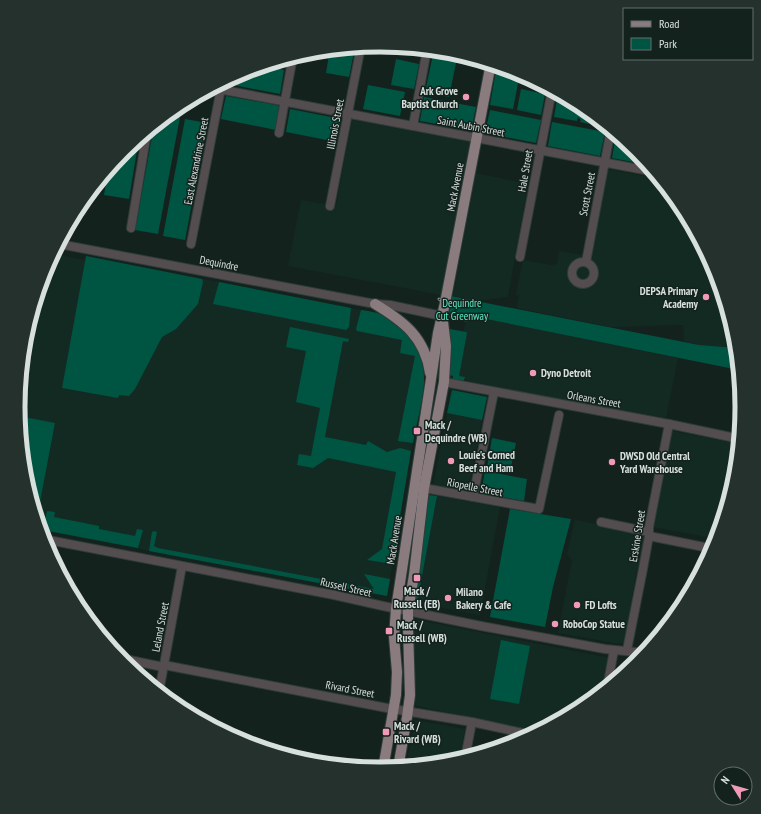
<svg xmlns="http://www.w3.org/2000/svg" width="761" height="814" font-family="'PT Sans Narrow',sans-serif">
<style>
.built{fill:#132a23}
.green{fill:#005442}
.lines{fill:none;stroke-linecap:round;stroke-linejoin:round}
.minor-casing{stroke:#2f3d39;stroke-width:10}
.major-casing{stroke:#2f3d39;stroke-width:12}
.minor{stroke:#544d4f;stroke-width:8}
.major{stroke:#8a7b7f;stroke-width:10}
.rail-casing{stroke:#818c89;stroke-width:3}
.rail{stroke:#14221e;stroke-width:1.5;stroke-dasharray:4.5;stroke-linecap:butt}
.poi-dot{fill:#f09ab7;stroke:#14221e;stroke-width:1.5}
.labels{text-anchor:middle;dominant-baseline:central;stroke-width:3;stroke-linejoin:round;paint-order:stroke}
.poi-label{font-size:11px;font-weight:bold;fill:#d7e0dd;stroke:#14221e;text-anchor:start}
.street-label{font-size:11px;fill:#d7e0dd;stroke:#14221e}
.park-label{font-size:11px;fill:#5fedc7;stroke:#14221e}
.rim{fill:none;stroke:#d7e0dd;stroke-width:5}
</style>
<rect width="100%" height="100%" fill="#14221e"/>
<g class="built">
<path d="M352 120 470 142 441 295 288 266 301 200 336 206Z"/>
<path d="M600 168 660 179 682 206 715 268 736 336 737 348 698 345 684 341 683 325 610 327 517 308 519 295H516L523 260 551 265 557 264 559 251 583 255Z"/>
<path d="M476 173 528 184 508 297 477 301 453 296Z"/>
<path d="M53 254 85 260 86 256 377 313 385 316 411 338 416 346 422 363 424 384 405 483 387 596 41 530 37 518 55 424 19 416 18 407 25 336 46 268Z"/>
<path d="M467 315 678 358 666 418 555 399 454 378Z"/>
<path d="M447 413 482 420 468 492 433 485Z"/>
<path d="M672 431 739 444 736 478 717 539 654 527Z"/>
<path d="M437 496 500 507 480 615 417 603Z"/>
<path d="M575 520 641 532 646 534 635 579 625 640 621 644 558 633 572 560 567 554Z"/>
<path d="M417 620 610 658 604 690 582 709 538 732 417 706 415 704 413 700 412 622Z"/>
<path d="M415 720 465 729 459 760 451 763 406 767Z"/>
</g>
<g class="green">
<path d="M355 47 349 77 326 73 330 49Z"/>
<path d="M434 50 458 53 449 97 425 92Z"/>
<path d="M396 59 419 64 414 89 391 85Z"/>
<path d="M264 65 284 70 280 94 228 84V79L242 72Z"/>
<path d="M497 65 520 73 513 109 490 105Z"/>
<path d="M368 85 405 92 400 116 363 109Z"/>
<path d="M521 89 545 94 541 115 517 110Z"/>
<path d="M558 93 582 106 605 124 604 127 580 122 581 120 578 117 577 121 554 117Z"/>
<path d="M226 96 281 106 276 130 221 119Z"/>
<path d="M424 97 476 107 471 130 420 121Z"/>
<path d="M290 109 341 119 337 142 286 132Z"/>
<path d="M490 110 541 120 536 143 485 133Z"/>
<path d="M168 115 180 117 158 234 135 230 154 126Z"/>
<path d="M185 119 207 123 185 240 163 236Z"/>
<path d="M552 122 605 132 600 156 548 146Z"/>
<path d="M616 134 637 151 649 165 612 158Z"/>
<path d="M139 138 129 199 104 195 108 170 124 151Z"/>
<path d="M86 256 202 279 203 282 198 304 176 329 162 337 135 389 129 396 119 395 118 398 62 388Z"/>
<path d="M219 282 351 308 349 327 346 330 213 304Z"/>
<path d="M451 296 699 345 737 348 739 370 471 316 470 320 467 322 449 318Z"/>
<path d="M361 310C369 311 377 312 385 316 409 328 426 356 424 383 423 402 416 425 413 443L398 441 415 356 400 353 402 340 357 331 356 329Z"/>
<path d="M290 327 349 339 348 342 343 341 325 437 366 445 368 441 387 452 400 448 411 451 392 564 367 560 382 549 396 472 328 458 313 468 297 465 299 454 311 456 320 408 296 402 306 351 286 347Z"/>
<path d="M450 329 466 332 467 333 459 376 465 377 463 382 452 381 453 376 449 375Z"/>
<path d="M452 390 487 397 482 420 447 413Z"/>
<path d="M19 416 55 423 37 518 25 477Z"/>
<path d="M492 438 516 443 510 472 487 468Z"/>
<path d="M485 471 527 479 524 501 481 493Z"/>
<path d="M429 495 437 496 417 603 414 602Z"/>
<path d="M510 509 571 519 553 587 545 627 490 617Z"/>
<path d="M47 511 55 512 54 517 99 526V529L135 536 137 529 143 530 138 548 43 530Z"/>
<path d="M154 531 157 532 154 546 158 548 374 589 364 574 390 579 387 596 149 551 152 532Z"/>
<path d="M501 640 530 646 519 704 490 699Z"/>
</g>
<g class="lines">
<g class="minor-casing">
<g id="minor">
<path d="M213 88 655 172"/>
<path d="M413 126 427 49"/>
<path d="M279 133 293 56"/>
<path d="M330 206 361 46"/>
<path d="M131 228 147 132"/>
<path d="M59 244 375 304 390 305 442 316"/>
<path d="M191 244 222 83"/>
<path d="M520 257 552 90"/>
<circle cx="583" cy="273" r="11"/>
<path d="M586 262 611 129"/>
<path d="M444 382 669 424 740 439"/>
<path d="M418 488H424L539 509 559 415"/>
<path d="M473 497 494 392"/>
<path d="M601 522 649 532"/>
<path d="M649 536 714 549"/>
<path d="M43 539 334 595 383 606 481 626 605 649 645 653"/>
<path d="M627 650 643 569 649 536V527L669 424"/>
<path d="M120 658 163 667"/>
<path d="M164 665 387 708 472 722 532 735"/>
<path d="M607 688 614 650"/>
<path d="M159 692 182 566"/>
<path d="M465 758 472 722"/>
</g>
</g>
<g class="major-casing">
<g id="major">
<path d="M375 304C403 321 425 337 430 373"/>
<path d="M398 768 407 717 410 695 408 628V611L414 575 424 488 444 382 446 346 443 322"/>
<path d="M383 769 396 695 397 672 394 637 396 609 438 333 445 303 491 63"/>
</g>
</g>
<use href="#minor" class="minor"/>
<use href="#major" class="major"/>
<g class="rail-casing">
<path id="rail" d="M439 299 440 300"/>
</g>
<use href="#rail" class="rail"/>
</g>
<g class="poi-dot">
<circle cx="466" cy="97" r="4"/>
<circle cx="706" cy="297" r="4"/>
<circle cx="533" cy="373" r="4"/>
<rect x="413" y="427" width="8" height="8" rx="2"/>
<circle cx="451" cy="461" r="4"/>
<circle cx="612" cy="462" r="4"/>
<rect x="413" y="574" width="8" height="8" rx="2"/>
<circle cx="448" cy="598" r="4"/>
<circle cx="577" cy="605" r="4"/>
<circle cx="555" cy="624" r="4"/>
<rect x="385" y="627" width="8" height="8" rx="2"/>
<rect x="382" y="728" width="8" height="8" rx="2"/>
</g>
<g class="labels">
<g class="poi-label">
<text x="458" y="91" text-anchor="end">Ark Grove<tspan x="458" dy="13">Baptist Church</tspan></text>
<text x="698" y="291" text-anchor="end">DEPSA Primary<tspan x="698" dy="13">Academy</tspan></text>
<text x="541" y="373">Dyno Detroit</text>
<text x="425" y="425">Mack /<tspan x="425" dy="13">Dequindre (WB)</tspan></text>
<text x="459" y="455">Louie's Corned<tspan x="459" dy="13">Beef and Ham</tspan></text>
<text x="620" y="456">DWSD Old Central<tspan x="620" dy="13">Yard Warehouse</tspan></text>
<text x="417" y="591" text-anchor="middle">Mack /<tspan x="417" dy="13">Russell (EB)</tspan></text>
<text x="456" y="592">Milano<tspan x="456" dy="13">Bakery &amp; Cafe</tspan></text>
<text x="585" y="605">FD Lofts</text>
<text x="563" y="624">RoboCop Statue</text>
<text x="397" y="625">Mack /<tspan x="397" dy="13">Russell (WB)</tspan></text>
<text x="394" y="726">Mack /<tspan x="394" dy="13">Rivard (WB)</tspan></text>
</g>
<g class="street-label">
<text transform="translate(335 124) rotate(-79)">Illinois Street</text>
<text transform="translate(471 126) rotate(11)">Saint Aubin Street</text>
<text transform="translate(196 161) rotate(-79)">East Alexandrine Street</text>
<text transform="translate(525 171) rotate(-80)">Hale Street</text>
<text transform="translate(455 187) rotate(-79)">Mack Avenue</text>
<text transform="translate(587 194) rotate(-79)">Scott Street</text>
<text transform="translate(219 263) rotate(11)">Dequindre</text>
<text transform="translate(594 399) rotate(10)">Orleans Street</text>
<text transform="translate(475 487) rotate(11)">Riopelle Street</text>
<text transform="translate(637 536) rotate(-81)">Erskine Street</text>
<text transform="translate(394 540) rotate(-81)">Mack Avenue</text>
<text transform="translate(346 587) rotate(13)">Russell Street</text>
<text transform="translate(160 627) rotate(-79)">Leland Street</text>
<text transform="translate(350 689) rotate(11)">Rivard Street</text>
</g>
<g class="park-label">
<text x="462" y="303">Dequindre<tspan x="462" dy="13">Cut Greenway</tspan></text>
</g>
</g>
<path d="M0 0H761V814H0ZM25 407a355 355 0 1 1 710 0a355 355 0 1 1-710 0Z" fill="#24312d" fill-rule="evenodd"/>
<path class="rim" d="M25 407a355 355 0 1 1 710 0a355 355 0 1 1-710 0Z"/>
<rect x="623" y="8" width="130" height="52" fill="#14221e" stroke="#626e6a"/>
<rect x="631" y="21" width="20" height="6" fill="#8a7b7f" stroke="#626e6a"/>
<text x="659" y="28" font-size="12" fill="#d7e0dd">Road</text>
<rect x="631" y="38" width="20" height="12" fill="#005442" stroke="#626e6a"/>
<text x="659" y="48" font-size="12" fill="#d7e0dd">Park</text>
<g transform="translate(733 786) rotate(307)"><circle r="19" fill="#14221e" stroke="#626e6a"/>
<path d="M0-3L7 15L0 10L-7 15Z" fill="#f09ab7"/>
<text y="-6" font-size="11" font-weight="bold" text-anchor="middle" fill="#d7e0dd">N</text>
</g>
</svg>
